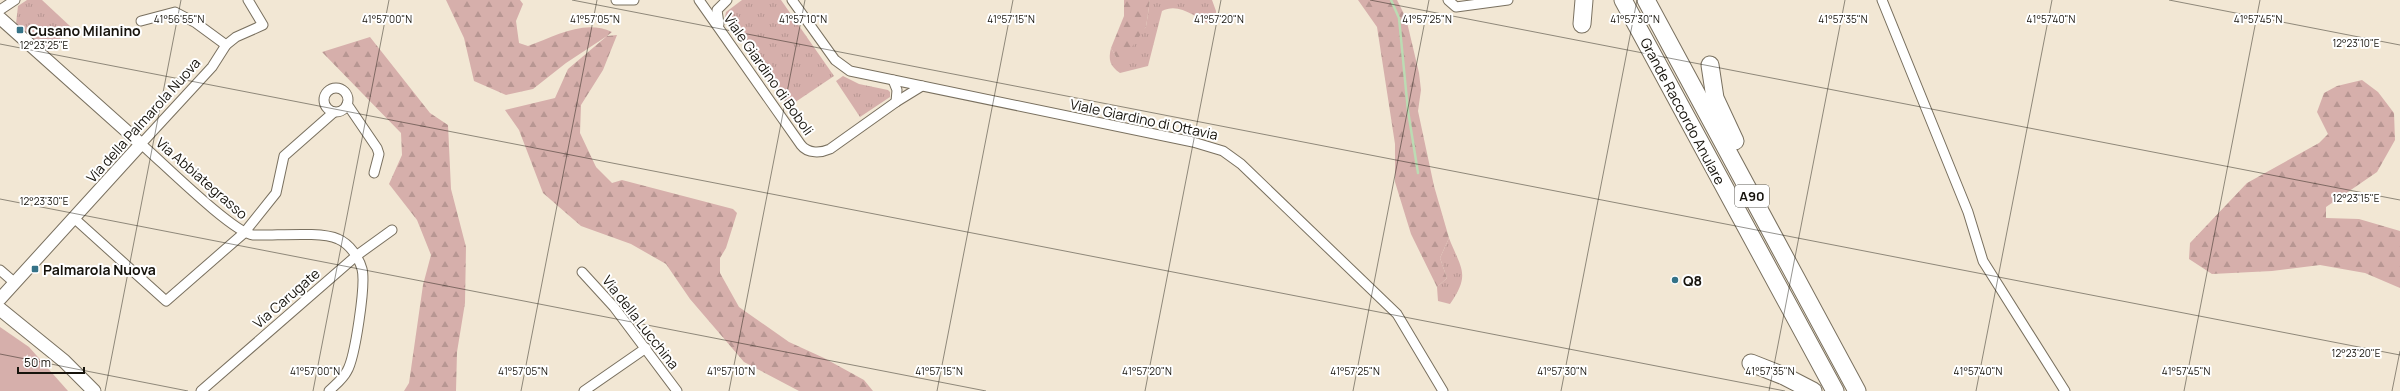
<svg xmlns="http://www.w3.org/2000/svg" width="2400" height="391" font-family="Manrope,sans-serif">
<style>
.grass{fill:url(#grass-tufts)}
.forest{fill:url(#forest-firs)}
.park{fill:#d6afab}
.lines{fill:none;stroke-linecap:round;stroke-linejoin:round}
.stream{stroke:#bcdbb3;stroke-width:2.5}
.minor-casing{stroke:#79705f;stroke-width:11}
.tertiary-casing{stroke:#79705f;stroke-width:14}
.secondary-casing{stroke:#79705f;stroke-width:15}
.motorway-casing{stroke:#79705f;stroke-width:19}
.minor{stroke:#fff;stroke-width:9}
.tertiary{stroke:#fff;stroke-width:12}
.secondary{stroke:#fff;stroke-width:13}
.motorway{stroke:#fff;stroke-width:17}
.ticks{fill:none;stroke:#16130c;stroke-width:1;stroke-opacity:0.45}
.poi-dot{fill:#347287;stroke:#fff;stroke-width:1.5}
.labels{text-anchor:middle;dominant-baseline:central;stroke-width:4;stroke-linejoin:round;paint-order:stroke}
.shield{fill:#fff;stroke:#5c5a55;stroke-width:1}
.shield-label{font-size:13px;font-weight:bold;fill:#16130c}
.poi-label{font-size:14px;font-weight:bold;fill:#16130c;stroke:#fff;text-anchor:start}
.street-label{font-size:14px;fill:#16130c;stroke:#fff}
.ticks-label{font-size:10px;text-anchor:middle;fill:#16130c;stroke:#fff;stroke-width:4;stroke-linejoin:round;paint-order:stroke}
</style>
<defs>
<pattern id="grass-tufts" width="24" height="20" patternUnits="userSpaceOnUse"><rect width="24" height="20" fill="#d6afab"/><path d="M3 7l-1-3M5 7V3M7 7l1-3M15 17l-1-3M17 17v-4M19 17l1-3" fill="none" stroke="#b79692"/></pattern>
<pattern id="forest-firs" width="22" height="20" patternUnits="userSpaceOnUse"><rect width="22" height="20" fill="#d6afab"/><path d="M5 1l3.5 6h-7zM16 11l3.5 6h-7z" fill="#b79692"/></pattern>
</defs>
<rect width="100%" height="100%" fill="#f2e7d4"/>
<g class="grass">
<path d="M27 0H42L71 27 48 52 16 24 18 6Z"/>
<path d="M742 0H781L834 76 788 107 725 17 726 12Z"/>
<path d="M1150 0H1212L1216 11V22L1211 25C1195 17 1179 2 1162 11L1148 66 1120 73C1110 66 1108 60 1111 48L1116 57 1146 27Z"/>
<path d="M843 76 859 84 888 90 890 92V97L860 117 836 81Z"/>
<path d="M1449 238C1461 269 1471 274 1450 304L1438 301 1437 287 1447 278 1440 258Z"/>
</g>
<g class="forest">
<path d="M446 0H520L523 4 516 21 519 43 528 46C556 36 584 19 612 32L607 36 617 35 603 70 581 105 580 133 596 167 612 183 622 180 733 209 737 213 726 248 720 258V273L739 307 789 342 824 358 864 380 873 391H799L744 362 690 299 666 264 631 244 581 226 543 193 519 130 505 110 555 98 568 69 607 36 566 63 533 89 506 95 474 81 464 38Z"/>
<path d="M1124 0H1150L1146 27 1124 58 1116 57 1111 48 1124 16Z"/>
<path d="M1358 0H1397L1406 18 1419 73 1421 90 1418 111 1434 186 1449 238 1440 258 1447 278 1437 287 1411 234 1395 182V144L1377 27Z"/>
<path d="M370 37 430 113 448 125 451 189 466 247 465 303 457 352 456 391H404L409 383 423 285 431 255 417 220 389 184 402 155 401 133 322 52Z"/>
<path d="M2362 80 2378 92 2394 113 2395 140 2377 172 2326 207V218L2359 219 2400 231V288L2365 273 2320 265 2272 271 2212 274 2189 259 2190 243 2247 183 2319 143 2328 134 2317 112 2324 93 2337 86Z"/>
</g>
<path class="park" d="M0 327 29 347 68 391H0Z"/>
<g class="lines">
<path class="stream" d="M1391 0 1399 18 1408 111 1418 173"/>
<g class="minor-casing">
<g id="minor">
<path d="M248 0 263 25 236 37 226 45 212 67 141 144C161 161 233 233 253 235 274 236 321 231 338 239 350 244 359 258 362 269 366 284 355 358 347 371 343 379 335 385 329 391"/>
<path d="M616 0H634"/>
<path d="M699 0 801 145C808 154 821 153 830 149L896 102 922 86"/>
<path d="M792 0 835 60 850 71 1193 142 1223 151 1241 164 1397 314 1443 391"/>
<path d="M1448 0 1456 7 1508 0"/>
<path d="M1882 0 1968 212 1983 261 2065 391"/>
<path d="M0 10 15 0"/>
<path d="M141 21 175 12 196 23 226 45"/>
<path d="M719 24 717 10 727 0"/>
<path d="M893 80 897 90 896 102"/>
<circle cx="336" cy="100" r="12"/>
<path d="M347 104 377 148 379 154 374 173"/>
<path d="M75 219 166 301 244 233 276 193 284 156 334 112"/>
<path d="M0 270 15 283"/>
<path d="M582 272 614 307 677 391"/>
<path d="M201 391 356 256 392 230"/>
<path d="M584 391 646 348"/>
</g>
</g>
<g class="tertiary-casing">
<path id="tertiary" d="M0 18 141 144 0 299"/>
</g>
<g class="secondary-casing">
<path id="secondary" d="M0 309 64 361 94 391"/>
</g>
<g class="motorway-casing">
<g id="motorway">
<path d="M1623 0 1835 391"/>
<path d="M1646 0 1857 391"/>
<path d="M1582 24 1584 0"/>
<path d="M1710 65 1715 98 1735 141"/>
<path d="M1751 363 1784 376 1813 391"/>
</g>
</g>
<use href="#minor" class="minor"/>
<use href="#tertiary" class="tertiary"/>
<use href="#secondary" class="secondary"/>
<use href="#motorway" class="motorway"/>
</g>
<path class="ticks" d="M572 0 2400 355M1370 0 2400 200M2169 0 2400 45M0 44 1785 391M0 199 986 391M0 354 188 391M105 391 181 0M313 391 389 0M521 391 597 0M729 391 805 0M937 391 1013 0M1145 391 1221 0M1353 391 1429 0M1561 391 1637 0M1769 391 1845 0M1976 391 2052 0M2184 391 2260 0M2392 391 2400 351"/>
<g class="poi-dot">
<rect x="16" y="26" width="8" height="8" rx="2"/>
<rect x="31" y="265" width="8" height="8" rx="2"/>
<circle cx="1675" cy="280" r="4"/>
</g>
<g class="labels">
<rect class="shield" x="1735" y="185" width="34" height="22" rx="3"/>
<g class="shield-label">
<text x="1752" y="196">A90</text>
</g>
<g class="poi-label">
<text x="28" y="30">Cusano Milanino</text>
<text x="43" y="269">Palmarola Nuova</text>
<text x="1683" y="280">Q8</text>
</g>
<g class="street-label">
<text transform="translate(769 74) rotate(55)">Viale Giardino di Boboli</text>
<text transform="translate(1683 111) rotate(62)">Grande Raccordo Anulare</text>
<text transform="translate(1144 119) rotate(12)">Viale Giardino di Ottavia</text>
<text transform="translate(143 120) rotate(-48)">Via della Palmarola Nuova</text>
<text transform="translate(202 178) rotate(41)">Via Abbiategrasso</text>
<text transform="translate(286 298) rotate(-41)">Via Carugate</text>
<text transform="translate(641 322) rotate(52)">Via della Lucchina</text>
</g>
</g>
<g class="ticks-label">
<text x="179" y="23">41°56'55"N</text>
<text x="387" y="23">41°57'00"N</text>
<text x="595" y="23">41°57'05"N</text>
<text x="803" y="23">41°57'10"N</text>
<text x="1011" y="23">41°57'15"N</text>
<text x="1219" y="23">41°57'20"N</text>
<text x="1635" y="23">41°57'30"N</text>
<text x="1843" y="23">41°57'35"N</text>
<text x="2051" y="23">41°57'40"N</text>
<text x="2258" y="23">41°57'45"N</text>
<text x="1427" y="23">41°57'25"N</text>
<text x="2356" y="47">12°23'10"E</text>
<text x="44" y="49">12°23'25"E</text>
<text x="2356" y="202">12°23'15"E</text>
<text x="44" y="205">12°23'30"E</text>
<text x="2356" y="357">12°23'20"E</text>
<text x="315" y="375">41°57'00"N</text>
<text x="523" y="375">41°57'05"N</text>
<text x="731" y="375">41°57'10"N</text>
<text x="939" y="375">41°57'15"N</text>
<text x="1147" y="375">41°57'20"N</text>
<text x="1355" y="375">41°57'25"N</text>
<text x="1562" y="375">41°57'30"N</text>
<text x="1770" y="375">41°57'35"N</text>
<text x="1978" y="375">41°57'40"N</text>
<text x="2186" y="375">41°57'45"N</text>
</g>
<path d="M18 367v6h66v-6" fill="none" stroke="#16130c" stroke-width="2"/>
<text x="24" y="367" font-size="12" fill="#16130c" stroke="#ffffff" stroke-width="3" paint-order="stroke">50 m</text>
</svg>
